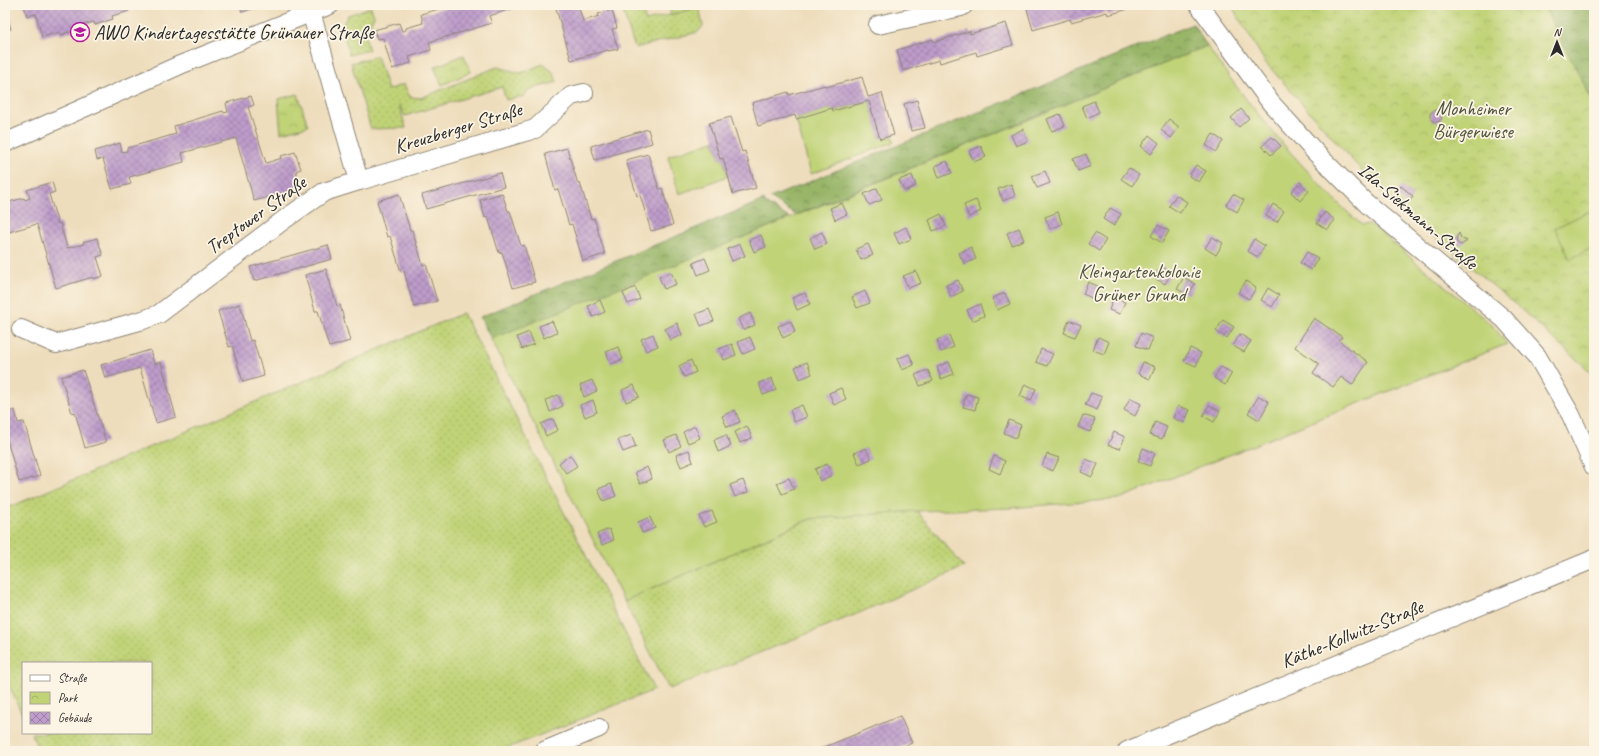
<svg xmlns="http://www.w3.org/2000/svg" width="1599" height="756" font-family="Caveat,sans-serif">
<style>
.grass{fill:url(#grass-dots);stroke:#767f51}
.forest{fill:url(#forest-crowns);stroke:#62704a}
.park{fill:url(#park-crowns);stroke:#767f51}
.garden{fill:#c0d377;stroke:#767f51}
.building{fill:url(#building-cross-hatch)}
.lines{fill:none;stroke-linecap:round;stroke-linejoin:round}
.street-casing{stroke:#8c8474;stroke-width:20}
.street{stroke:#fff;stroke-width:18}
.labels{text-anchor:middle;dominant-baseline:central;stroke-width:3.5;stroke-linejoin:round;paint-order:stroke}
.poi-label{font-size:20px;fill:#2b2b2b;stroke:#fcf5e5;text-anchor:start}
.park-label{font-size:20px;fill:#50553e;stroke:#fcf5e5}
.street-label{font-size:20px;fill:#2b2b2b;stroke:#fcf5e5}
</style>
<defs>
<pattern id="grass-dots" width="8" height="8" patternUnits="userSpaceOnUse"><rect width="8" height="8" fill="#c0d377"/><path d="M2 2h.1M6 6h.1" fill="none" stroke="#a5b567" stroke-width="1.8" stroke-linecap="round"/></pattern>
<pattern id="forest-crowns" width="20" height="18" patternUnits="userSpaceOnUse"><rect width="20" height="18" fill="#98b568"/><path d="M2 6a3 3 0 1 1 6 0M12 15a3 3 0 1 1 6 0" fill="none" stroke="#7c9356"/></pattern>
<pattern id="park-crowns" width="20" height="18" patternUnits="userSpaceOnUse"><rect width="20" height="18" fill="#c0d377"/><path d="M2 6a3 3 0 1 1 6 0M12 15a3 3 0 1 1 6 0" fill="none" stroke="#a5b567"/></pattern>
<pattern id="building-cross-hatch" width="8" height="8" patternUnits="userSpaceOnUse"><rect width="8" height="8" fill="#be9ccb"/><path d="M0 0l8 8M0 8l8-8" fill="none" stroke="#9b7fa5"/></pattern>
</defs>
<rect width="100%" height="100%" fill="#fcf5e5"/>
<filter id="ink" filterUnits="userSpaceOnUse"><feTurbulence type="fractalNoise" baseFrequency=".025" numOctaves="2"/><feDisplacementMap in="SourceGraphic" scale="8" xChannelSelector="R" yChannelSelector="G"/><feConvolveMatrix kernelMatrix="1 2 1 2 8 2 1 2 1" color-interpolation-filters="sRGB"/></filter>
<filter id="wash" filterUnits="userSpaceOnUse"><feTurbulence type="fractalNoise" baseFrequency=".012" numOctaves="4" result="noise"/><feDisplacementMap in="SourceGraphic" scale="16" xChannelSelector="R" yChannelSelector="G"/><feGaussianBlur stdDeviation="0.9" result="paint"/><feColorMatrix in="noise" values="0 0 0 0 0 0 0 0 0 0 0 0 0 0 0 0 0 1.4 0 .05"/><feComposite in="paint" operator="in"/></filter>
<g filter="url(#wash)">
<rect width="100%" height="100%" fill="#eeddbc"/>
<g class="grass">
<path d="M626 5H641L646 21 699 7 703 26 698 32 635 48 621 6Z"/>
<path d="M371 7 374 16 365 36 369 50 349 55 342 26 348 15Z"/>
<path d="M377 56 388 90 404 84 410 97 421 98 497 67 521 73 543 64 553 72 557 82 528 90 524 96 506 100 502 87 405 116 399 105 406 128 371 129 351 63Z"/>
<path d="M463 313 654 690 500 751H39L31 733H151V663H23V716L5 677V509Z"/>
<path d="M917 511 964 567 859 613 669 689 624 601 810 519Z"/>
</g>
<g class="forest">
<path d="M1543 5H1592L1594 9V104Z"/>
<path d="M1193 24 1207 46 796 215 770 198Z"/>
<path d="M764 200 765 203 789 218 653 275 491 339 480 317Z"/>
</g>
<g class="park">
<path d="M673 5H698L699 7 671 15 669 6Z"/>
<path d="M1231 5H1543L1594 104V375L1516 305 1381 192 1265 62Z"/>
<path d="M464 55 471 72 442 85 434 67Z"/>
<path d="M298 94 308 126 281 133 278 99Z"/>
</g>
<g class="garden">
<path d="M1207 46C1239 92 1275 137 1314 178 1329 194 1345 211 1362 225L1370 224 1492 325 1507 344 1119 499 1010 508 917 511 810 519 624 601 491 339C731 244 969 144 1207 46Z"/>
<path d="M869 101 892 135 894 142 811 174 796 119 832 108 833 111Z"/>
<path d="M714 141 720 159 723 158 728 176 679 194 668 156Z"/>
<path d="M1594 209V247L1570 259 1555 228Z"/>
</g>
<g id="blocks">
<g class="building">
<path d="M24 5H127L129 11 112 16 113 19 95 25 94 22 78 26 79 29 60 35 59 32 42 37 36 14 27 16Z"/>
<path d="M239 5H265L242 12Z"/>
<path d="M453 5H524L489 16 492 23 429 42 431 50 409 57 411 63 392 69 383 38 377 39 374 30 399 23 402 31H404L406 30V28L423 23 421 14Z"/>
<path d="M555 5H578L583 21 599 16 598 14 612 10 617 28 612 29 618 49 608 51V50L571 60Z"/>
<path d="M1041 5H1142L1108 15 1107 12 1071 22 1070 19 1033 30 1027 9Z"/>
<path d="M5 8 11 29 5 31Z"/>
<path d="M1006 23 1013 45 977 56 976 52 940 63 939 60 903 71 897 50 933 39 934 42 970 31V34Z"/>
<path d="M862 77 868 97 882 93 894 135 880 139 869 101 833 111 832 108 796 119 795 115 758 126 752 103 788 92 789 95 825 85 826 87Z"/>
<path d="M251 96 254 105 248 107 266 163 282 158 281 156 295 152 301 169 296 171 301 190 291 192V191L254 201 236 138 182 153 184 162 129 177 131 184 112 189 103 159 97 160 95 151 120 143 122 152 127 151V148L176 134 174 126 223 111 224 113 228 112 226 103Z"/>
<path d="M917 100 925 128 911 131 904 104Z"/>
<path d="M1094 101 1099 112 1087 118 1082 106Z"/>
<path d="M1241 109 1249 118 1239 127 1231 118Z"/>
<circle cx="1436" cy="116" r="6"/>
<path d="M1060 114 1065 126 1052 131 1047 119Z"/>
<path d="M731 117 742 152 745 151 756 188 733 194 723 158 720 159 709 123Z"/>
<path d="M1169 119 1179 127 1171 138 1161 130Z"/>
<path d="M648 129 652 143 595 160 591 146Z"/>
<path d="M1023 129 1028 141 1016 146 1011 135Z"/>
<path d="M1213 134 1223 141 1216 152 1206 145Z"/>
<path d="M1149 135 1159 143 1151 154 1141 146Z"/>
<path d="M1272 137 1281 146 1271 155 1262 146Z"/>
<path d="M981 146 986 157 974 162 969 151Z"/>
<path d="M567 148 578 184 580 183 591 219 594 218 605 254 583 261 572 224 569 225 558 189 555 190 545 154Z"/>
<path d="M648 154 659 189 662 188 673 225 651 231 640 195 637 196 626 160Z"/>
<path d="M1086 154 1091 166 1078 171 1073 159Z"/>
<path d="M947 161 952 173 939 178 935 166Z"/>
<path d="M1196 165 1206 171 1199 182 1189 176Z"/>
<path d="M1129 168 1139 175 1132 186 1121 179Z"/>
<path d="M1045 171 1050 183 1037 188 1032 176Z"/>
<path d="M500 173 504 187 426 209 422 195Z"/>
<path d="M912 175 916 186 904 191 899 180Z"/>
<path d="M52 182 55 192 49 194 58 224 60 223 67 248 84 244 83 242 97 238 103 255 97 257 103 276 93 279V277L56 288 37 224 5 233V203L24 198 25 200 30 198 27 190Z"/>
<path d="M1300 182 1309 191 1300 201 1291 192Z"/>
<path d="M1011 184 1015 196 1003 201 998 189Z"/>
<path d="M1401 186 1413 196 1406 204 1395 193Z"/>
<path d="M877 188 882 200 869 205 864 194Z"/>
<path d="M502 193 508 211H510L521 246 524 245 535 282 513 288 502 252 499 253 488 217 485 218 480 200Z"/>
<path d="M399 194 410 230H412L423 265 426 264 437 301 414 307 404 271 401 272 390 236 387 237 377 201Z"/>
<path d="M1233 194 1244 200 1237 212 1226 205Z"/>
<path d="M1176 195 1187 202 1180 213 1169 206Z"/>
<path d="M976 200 981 211 969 217 964 205Z"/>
<path d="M842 203 847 214 835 220 830 208Z"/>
<path d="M1273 204 1284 211 1277 222 1266 216Z"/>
<path d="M1110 208 1121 214 1114 226 1103 219Z"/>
<path d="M1058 212 1062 224 1050 229 1045 217Z"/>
<path d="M1325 212 1335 220 1327 230 1317 223Z"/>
<path d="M941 214 946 226 933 231 929 220Z"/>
<path d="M1158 225 1169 231 1162 243 1151 236Z"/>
<path d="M906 227 911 239 899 244 894 233Z"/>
<path d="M1019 228 1024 240 1012 245 1007 233Z"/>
<path d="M822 232 827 244 815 249 810 238Z"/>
<path d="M1095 233 1106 240 1099 251 1088 244Z"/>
<path d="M1459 233 1461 238 1467 241 1461 245 1457 243 1456 238Z"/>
<path d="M761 235 766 247 754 252 749 240Z"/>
<path d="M1212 237 1223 243 1216 255 1205 248Z"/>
<path d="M1254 239 1265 246 1258 257 1247 251Z"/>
<path d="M740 244 745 256 732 261 727 249Z"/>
<path d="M868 244 873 255 861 260 856 249Z"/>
<path d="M328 245 332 259 254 281 250 267Z"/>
<path d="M971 247 976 259 964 264 959 253Z"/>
<path d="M1307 252 1318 258 1311 270 1300 263Z"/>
<path d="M705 258 710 270 698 275 693 263Z"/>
<path d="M1161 266 1171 273 1165 284 1154 278Z"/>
<path d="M326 269 337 306 340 305 350 341 329 347 318 311H315L305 275Z"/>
<path d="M916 271 921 283 908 288 903 276Z"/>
<path d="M671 272 676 284 664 289 659 277Z"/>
<path d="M1184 277 1195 284 1188 295 1177 289Z"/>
<path d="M958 280 963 291 951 297 946 285Z"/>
<path d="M1246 281 1256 288 1249 299 1238 293Z"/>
<path d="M1088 282 1100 287 1094 299 1083 294Z"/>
<path d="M635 287 640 299 628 304 623 293Z"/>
<path d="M1268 288 1279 295 1272 307 1261 300Z"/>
<path d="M865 291 870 303 857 308 852 297Z"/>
<path d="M805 293 810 304 797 310 792 298Z"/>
<path d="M1005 293 1010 304 997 310 992 298Z"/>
<path d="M1114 297 1125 302 1120 314 1109 310Z"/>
<path d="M600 300 605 312 593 317 588 306Z"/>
<path d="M240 304 250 341 253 340 264 376 243 382 232 346 229 347 218 311Z"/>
<path d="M980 304 984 316 972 321 967 310Z"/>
<path d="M709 309 714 321 701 326 696 314Z"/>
<path d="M750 313 755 325 743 330 738 319Z"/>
<path d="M1314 318 1342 337 1339 341 1368 362 1352 385 1341 377 1333 387 1313 373 1319 364 1295 347Z"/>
<path d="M1069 320 1081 325 1075 337 1064 333Z"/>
<path d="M1223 320 1234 327 1227 338 1216 331Z"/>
<path d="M552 321 557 332 544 338 539 326Z"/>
<path d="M791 321 795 332 783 338 778 326Z"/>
<path d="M677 323 682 335 670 340 665 329Z"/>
<path d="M529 332 534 344 522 349 517 337Z"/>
<path d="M1141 333 1153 338 1148 350 1136 346Z"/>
<path d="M653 334 658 346 646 351 641 339Z"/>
<path d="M1240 334 1251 341 1244 352 1233 346Z"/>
<path d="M949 335 954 347 941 352 937 340Z"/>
<path d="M750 337 755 349 743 354 738 342Z"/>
<path d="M1098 337 1109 342 1104 354 1093 350Z"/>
<path d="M732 344 736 355 724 360 719 349Z"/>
<path d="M618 347 623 359 611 364 606 352Z"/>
<path d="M1190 348 1201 353 1196 366 1184 361Z"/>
<path d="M1041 349 1053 354 1047 366 1036 362Z"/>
<path d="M150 350 154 364 161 362 176 417 156 423 140 368 105 378 101 365Z"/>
<path d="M909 354 914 365 902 370 897 359Z"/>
<path d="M691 360 696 372 684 377 679 366Z"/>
<path d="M807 362 812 374 800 379 795 367Z"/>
<path d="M949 362 954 374 941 379 937 367Z"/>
<path d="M1143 362 1155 367 1150 379 1138 374Z"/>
<path d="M1221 367 1232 373 1225 385 1214 378Z"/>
<path d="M83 370 106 442 85 448 75 412 72 413 61 377Z"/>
<path d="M928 370 933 381 920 386 915 375Z"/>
<path d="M772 378 776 390 763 395 759 383Z"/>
<path d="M592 380 597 391 584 397 580 385Z"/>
<path d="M1025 384 1036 389 1031 401 1020 396Z"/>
<path d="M634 385 639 397 626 402 622 390Z"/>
<path d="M841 388 846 399 834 405 829 393Z"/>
<path d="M1091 393 1102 397 1097 410 1085 405Z"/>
<path d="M966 394 978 397 975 410 963 407Z"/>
<path d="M558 395 563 406 550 412 546 400Z"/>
<path d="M1259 396 1269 402 1259 420 1248 413Z"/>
<path d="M1130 398 1141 404 1135 416 1124 410Z"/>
<path d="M593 400 597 412 585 417 580 405Z"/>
<path d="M802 405 807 417 794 422 790 410Z"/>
<path d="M1209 405 1220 411 1214 422 1203 416Z"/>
<path d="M1178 406 1190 410 1184 423 1173 418Z"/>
<path d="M15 410 18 423 24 422 40 476 19 482 5 433V413Z"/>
<path d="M735 410 740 422 727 427 722 416Z"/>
<path d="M1083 415 1095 419 1090 432 1078 427Z"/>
<path d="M553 419 558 430 546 436 541 424Z"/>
<path d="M1009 420 1021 425 1016 438 1004 433Z"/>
<path d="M1155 422 1167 427 1162 439 1150 435Z"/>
<path d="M695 426 700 438 688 443 683 432Z"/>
<path d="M747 426 752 438 740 443 735 432Z"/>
<path d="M1114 432 1125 437 1120 449 1108 445Z"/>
<path d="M631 435 636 447 623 452 618 440Z"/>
<path d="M676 435 681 446 669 452 664 440Z"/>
<path d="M726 435 731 446 718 452 714 440Z"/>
<path d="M866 448 871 459 859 464 854 453Z"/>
<path d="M1143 448 1155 453 1150 466 1138 461Z"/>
<path d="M689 450 693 462 681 467 676 455Z"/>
<path d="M1047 454 1059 458 1053 471 1042 466Z"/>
<path d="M570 455 577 466 566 473 559 463Z"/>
<path d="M994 456 1005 461 1000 474 989 469Z"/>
<path d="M1086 459 1098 464 1092 477 1081 472Z"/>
<path d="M827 464 832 475 820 481 815 469Z"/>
<path d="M647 467 652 479 640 484 635 472Z"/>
<path d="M789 478 794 489 782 494 777 483Z"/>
<path d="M743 480 748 492 735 497 730 485Z"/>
<path d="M611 484 616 496 603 501 598 489Z"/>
<path d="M712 511 717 522 704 527 699 516Z"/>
<path d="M650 517 655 528 642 533 638 522Z"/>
<path d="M609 529 614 540 602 545 597 534Z"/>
<path d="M900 716 912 743 893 751H815Z"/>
</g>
</g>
</g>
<g filter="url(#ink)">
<use href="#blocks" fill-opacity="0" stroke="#8c8474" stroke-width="1"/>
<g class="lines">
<g class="street-casing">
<g id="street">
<path d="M1199 5 1271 103 1316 153 1367 204 1504 319 1537 356 1571 415 1594 467"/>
<path d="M878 25 961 7 964 5"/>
<path d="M5 143 180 65 330 5"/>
<path d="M359 181 535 129 571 96 584 93"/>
<path d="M21 329 56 344 143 320 159 314 285 219 324 192 359 181 309 5"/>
<path d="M544 751 599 728"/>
<path d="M1127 751 1594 559"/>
</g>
</g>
<use href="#street" class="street"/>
</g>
</g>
<defs>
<g id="school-ring" transform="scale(1)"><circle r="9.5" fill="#fcf5e5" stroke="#b5179e" stroke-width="1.5"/><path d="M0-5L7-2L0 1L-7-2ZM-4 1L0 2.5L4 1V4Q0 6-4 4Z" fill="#b5179e"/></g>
</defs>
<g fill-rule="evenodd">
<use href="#school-ring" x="80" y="32"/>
</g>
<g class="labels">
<g class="poi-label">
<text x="94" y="32">AWO Kindertagesstätte Grünauer Straße</text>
</g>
<g class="park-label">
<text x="1473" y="108">Monheimer<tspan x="1473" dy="23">Bürgerwiese</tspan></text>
<text x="1139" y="271">Kleingartenkolonie<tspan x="1139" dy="23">Grüner Grund</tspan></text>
</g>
<g class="street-label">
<text transform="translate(458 128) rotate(-17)">Kreuzberger Straße</text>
<text transform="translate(256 215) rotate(-36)">Treptower Straße</text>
<text transform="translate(1418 216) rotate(41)">Ida-Siekmann-Straße</text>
<text transform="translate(1352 634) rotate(-22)">Käthe-Kollwitz-Straße</text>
</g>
</g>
<rect width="1599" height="756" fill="none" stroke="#fcf5e5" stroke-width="20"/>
<rect x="22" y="662" width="130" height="72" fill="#fcf5e5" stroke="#a8a49b"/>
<rect x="30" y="675" width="20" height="6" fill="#ffffff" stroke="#a8a49b"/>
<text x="58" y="682" font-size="12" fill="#2b2b2b">Straße</text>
<rect x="30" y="692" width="20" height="12" fill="url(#park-crowns)" stroke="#a8a49b"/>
<text x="58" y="702" font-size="12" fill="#2b2b2b">Park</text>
<rect x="30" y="712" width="20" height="12" fill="url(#building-cross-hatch)" stroke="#a8a49b"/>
<text x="58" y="722" font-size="12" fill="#2b2b2b">Gebäude</text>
<g transform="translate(1557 42)" stroke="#fcf5e5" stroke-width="3" paint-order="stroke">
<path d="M0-3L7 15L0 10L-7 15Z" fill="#2b2b2b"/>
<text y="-6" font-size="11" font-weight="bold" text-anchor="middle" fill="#2b2b2b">N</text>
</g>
</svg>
